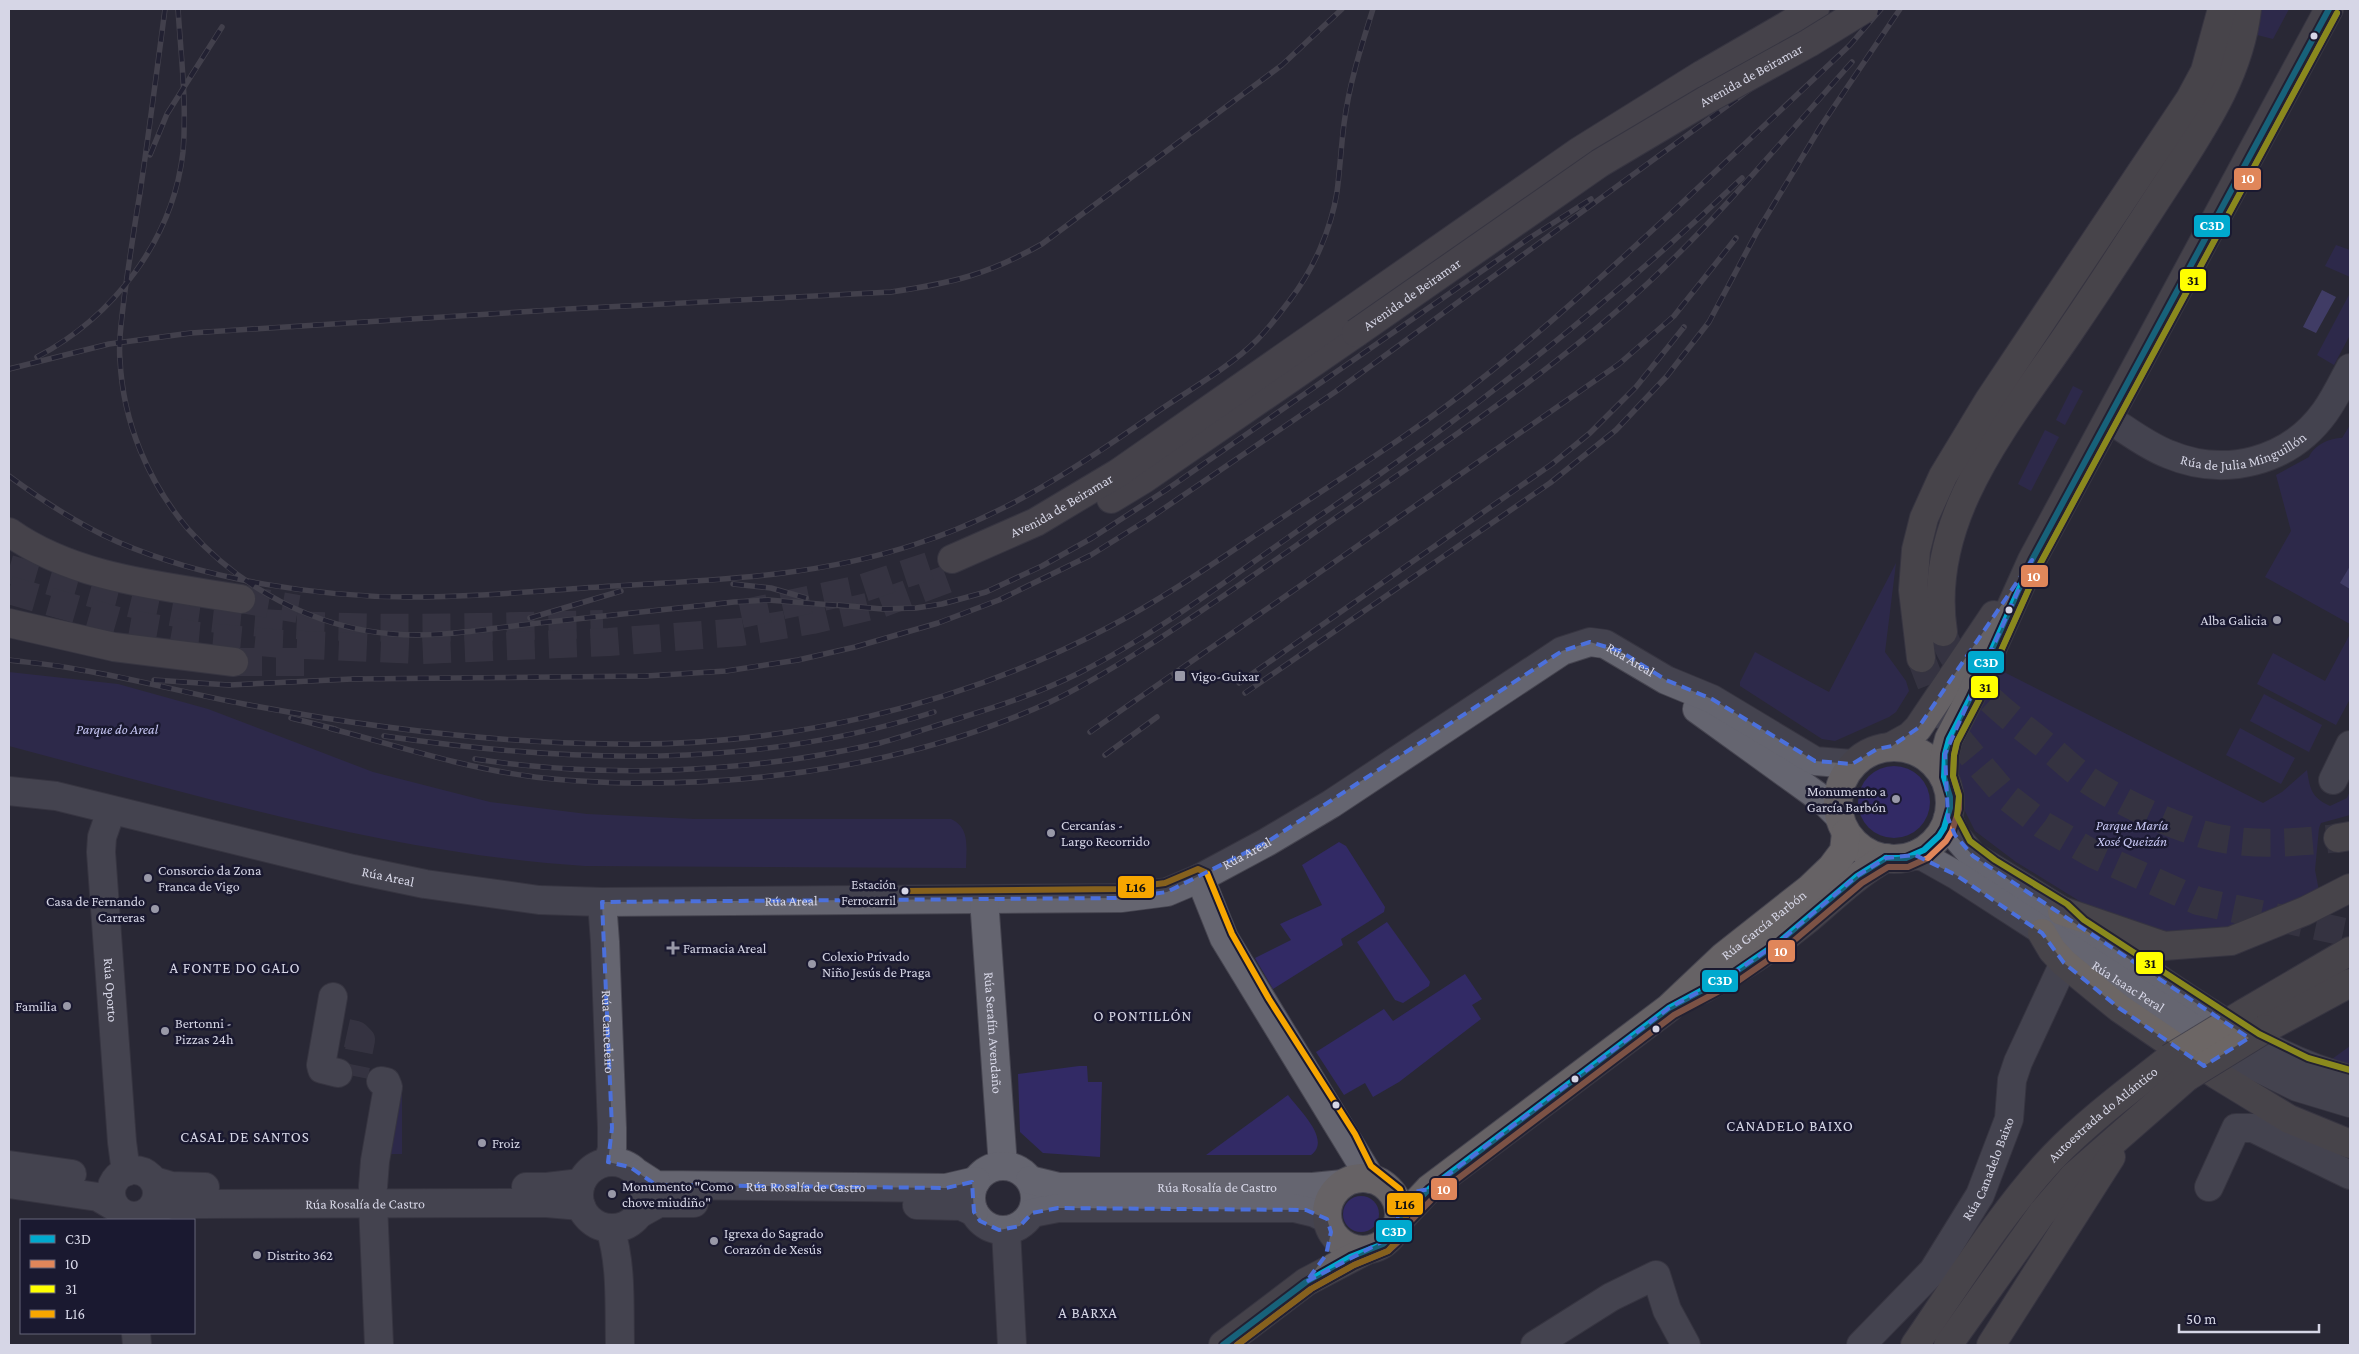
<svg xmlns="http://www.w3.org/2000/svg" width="2359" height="1354" font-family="'Crimson Pro',serif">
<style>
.green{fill:#322a65}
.water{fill:#5c56a1}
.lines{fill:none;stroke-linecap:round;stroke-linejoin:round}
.minor-tunnel{stroke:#434250;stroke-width:28;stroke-dasharray:28 14;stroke-linecap:butt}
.major-tunnel{stroke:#434250;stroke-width:28;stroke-dasharray:28 14;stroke-linecap:butt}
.highway-tunnel{stroke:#434250;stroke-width:28;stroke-dasharray:28 14;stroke-linecap:butt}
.minor-casing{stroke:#464550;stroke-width:30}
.major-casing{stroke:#464550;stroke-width:30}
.highway-casing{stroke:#464550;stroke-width:30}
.minor{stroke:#656570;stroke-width:28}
.major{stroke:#666265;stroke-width:28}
.highway{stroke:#6c6665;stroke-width:28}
.rail-casing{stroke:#5f5e68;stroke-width:5.5}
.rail{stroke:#1a1930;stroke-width:4;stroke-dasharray:11;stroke-linecap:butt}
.major-bridge-casing{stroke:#464550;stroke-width:30;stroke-linecap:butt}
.highway-bridge-casing{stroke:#464550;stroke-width:30;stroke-linecap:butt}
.major-bridge{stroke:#666265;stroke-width:28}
.highway-bridge{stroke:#6c6665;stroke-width:28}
.bus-1-casing{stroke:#1a1930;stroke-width:10}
.bus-2-casing{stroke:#1a1930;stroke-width:10}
.bus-3-casing{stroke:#1a1930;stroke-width:10}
.bus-4-casing{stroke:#1a1930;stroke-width:10}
.bus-1{stroke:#00a9ce;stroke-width:6}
.bus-2{stroke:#e0865a;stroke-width:6}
.bus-3{stroke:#ff0;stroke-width:6}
.bus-4{stroke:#f7a600;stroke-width:6}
.marked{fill:none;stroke:#4b70dc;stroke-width:4;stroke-dasharray:10 6;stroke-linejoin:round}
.bus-dot{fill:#d6d6e6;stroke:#1a1930;stroke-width:2}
.poi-dot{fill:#9999a8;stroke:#1a1930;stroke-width:2}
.labels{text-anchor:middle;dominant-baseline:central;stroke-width:5;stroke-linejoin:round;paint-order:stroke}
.bus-label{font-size:13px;fill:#d6d6e6;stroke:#1a1930;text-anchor:end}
.street-label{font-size:14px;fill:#d6d6e6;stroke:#1a1930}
.poi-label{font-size:14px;fill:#d6d6e6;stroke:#1a1930;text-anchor:start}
.park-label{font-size:14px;font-style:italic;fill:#c6c6f3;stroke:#1a1930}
.neighbourhood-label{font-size:15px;letter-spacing:1px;fill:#d6d6e6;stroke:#1a1930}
.line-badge{stroke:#1a1930;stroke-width:2}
.badge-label{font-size:14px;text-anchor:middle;font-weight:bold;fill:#fff}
.pale-badge-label{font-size:14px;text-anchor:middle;font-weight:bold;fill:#111}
</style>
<rect width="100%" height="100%" fill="#292835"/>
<g class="green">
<path d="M2260 9H2289L2273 39 2257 35Z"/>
<path d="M2336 245 2350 250V277L2325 266Z"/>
<path d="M2350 293V335L2334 365 2317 355Z"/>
<path d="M2073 386 2083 391 2065 425 2056 420Z"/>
<path d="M2350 425V624L2265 577 2291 531 2276 475 2309 457C2314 445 2330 438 2342 438Z"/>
<path d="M2045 430 2059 437 2031 491 2018 484Z"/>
<path d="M1896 563 1885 652 1906 681 1909 691 1896 712 1889 717 1835 741 1822 739 1740 686V682L1755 652 1829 692Z"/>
<path d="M2350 634V699L2336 725 2257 684 2273 653 2325 681Z"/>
<path d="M1996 668 2263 803 2282 792 2307 770C2310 789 2311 797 2330 806L2347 798 2350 791V815L2321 823 2319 828 2315 870 2319 891 2233 927 2204 931 2170 932 2134 925 2094 910 2016 862 1975 831 1965 811 1957 765 1958 751Z"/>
<path d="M9 672 118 684 208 709 373 772 490 802 587 814 695 819H951C971 828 966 849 966 868L585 866C393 854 195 795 9 746Z"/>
<path d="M2264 694 2322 725 2309 752 2250 721Z"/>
<path d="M2240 728 2295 758 2281 784 2226 755Z"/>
<circle cx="1894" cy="802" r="36"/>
<path d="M1339 842 1346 846 1385 907 1384 912 1341 939 1343 945 1273 989 1255 958 1291 940 1280 924 1322 905 1302 865Z"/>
<path d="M1387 922 1430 982 1429 986 1403 1003 1395 1000 1357 942Z"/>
<path d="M1465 974 1482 999 1472 1005 1481 1019 1399 1082 1373 1097 1365 1083 1344 1095 1316 1052 1384 1009 1393 1021Z"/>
<path d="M2350 1046V1067L2332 1059Z"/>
<path d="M1079 1066H1087L1088 1082H1102L1100 1157 1043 1153 1020 1132 1018 1074Z"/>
<path d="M397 1093H402V1154H387Z"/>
<path d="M1288 1095C1299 1110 1332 1140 1311 1155H1206Z"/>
<circle cx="1361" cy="1214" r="18"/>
</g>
<g class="water">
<path d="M2322 290 2336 297 2316 333 2303 327Z"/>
<path d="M2350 566V589L2340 583Z"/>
</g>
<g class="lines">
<path class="minor-tunnel" d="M347 1033 356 1035 361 1040 354 1076"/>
<g class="major-tunnel">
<path d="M9 569C75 588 142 610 210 618 341 633 472 627 603 624"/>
<path d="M9 590 125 623 198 636 282 644 421 650 609 642 741 632 812 620 880 604 958 575"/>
<path d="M241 599 298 609"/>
<path d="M741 614 860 589 929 566"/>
<path d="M234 662H307"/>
</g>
<g class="highway-tunnel">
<path d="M1943 632C1953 675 2011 718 2045 745 2059 756 2072 769 2086 779 2120 802 2164 822 2202 834 2245 847 2294 843 2338 838"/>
<path d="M1921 658 1937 699 1958 739 2006 796 2043 825 2093 854 2198 901 2350 933"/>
</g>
<g class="minor-casing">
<g id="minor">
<path id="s1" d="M2109 419C2128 431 2147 446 2168 454 2225 478 2289 462 2325 412 2335 398 2342 383 2350 368"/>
<path d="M1697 709 1823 800 1839 816"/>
<path d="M2333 780 2350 745"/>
<path id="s2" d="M9 791 56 796 353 869 425 884 539 900 602 902 1121 898 1167 892 1200 878 1267 842 1331 804 1562 651 1590 642 1605 644 1666 680 1712 699 1815 761 1852 764"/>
<path id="s3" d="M111 811 102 837 101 852 122 1142 126 1172"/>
<path d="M1948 818 1955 835 1973 856 2062 911 2079 927C2106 944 2133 961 2159 979 2220 1020 2279 1061 2350 1079"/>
<path id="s4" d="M1915 855 1924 857 1956 875 2246 1062 2297 1087 2350 1103"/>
<path d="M1200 878 1224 938 1371 1179"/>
<path id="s5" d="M984 899 1003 1166"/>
<path id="s6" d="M602 902 605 942 612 1128V1149L608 1162"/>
<path d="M333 997 321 1065 322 1069 338 1073"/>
<circle cx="612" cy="1195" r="33"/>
<path d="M9 1165 72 1174"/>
<circle cx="1003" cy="1198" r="32"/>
<circle cx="134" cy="1193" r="23"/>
<path id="s7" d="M639 1174 656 1185 946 1188 976 1181"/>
<path id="s8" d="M1030 1180 1059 1187H1313L1343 1184"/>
<path d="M154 1181 171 1186 205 1187"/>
<path d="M9 1184 98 1197 115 1207"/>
<path d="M373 1187 375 1161 388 1087 386 1082 381 1081"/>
<path d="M526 1187H547L581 1183"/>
<path d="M2209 1187 2236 1128H2253L2350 1175"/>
<path d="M373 1204 379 1345"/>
<path d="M917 1205 961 1206 974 1212"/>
<path id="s9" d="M151 1210 170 1204H200L547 1203 581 1206"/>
<path d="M641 1213 659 1203H694"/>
<path d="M1032 1213 1058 1208H1294L1315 1213 1327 1219"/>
<path d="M610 1228C622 1265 619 1306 620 1345"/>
<path d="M1006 1230 1012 1345"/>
<path d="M136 1333 137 1345"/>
<path d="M1535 1345 1611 1297 1656 1275 1667 1310 1686 1345"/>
<path id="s10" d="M1861 1345 1933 1271 1980 1195 2009 1119 2012 1080 2018 1062 2064 963"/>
</g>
</g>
<g class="major-casing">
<g id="major">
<path d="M1111 499 1144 479 1356 333"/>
<path d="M9 532C75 579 163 586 241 599"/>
<path id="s11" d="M952 559 1036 522 1118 473 1578 152 1703 74 1815 9"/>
<path d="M9 623 114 647 234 662"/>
<path d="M1892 746 1910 736 1918 728 1994 615"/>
<circle cx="1894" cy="803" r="56"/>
<path d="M1944 777 1945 754 1949 739 1971 696 2032 560 2329 9"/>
<path d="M1701 990C1739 970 1774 947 1807 920 1833 898 1856 875 1886 858"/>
<circle cx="1363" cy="1214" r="36"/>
<path id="s12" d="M1398 1222 1429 1189 1669 1008 1724 956 1809 889 1832 867 1844 851 1846 833"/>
<path d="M1223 1345 1306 1282 1367 1250"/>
</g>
</g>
<g class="highway-casing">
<g id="highway">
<path d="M1943 632C1925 516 2010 420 2070 331 2105 280 2138 228 2172 176 2206 123 2240 72 2247 9"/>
<path d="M1921 658 1913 590 1916 550 1924 518 1943 476 1989 400 2190 99 2205 71 2222 9"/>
<path d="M2338 838 2350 836"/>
<path d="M2062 911 2164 946 2231 941 2305 911 2350 888"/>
<path d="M2042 933 2052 950 2064 963 2119 1008 2217 1075 2289 1119 2350 1144"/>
<path d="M2244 1013 2350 951"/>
<path d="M2265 1029 2350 983"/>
<path id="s13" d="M1915 1345C1957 1284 2003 1210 2054 1156 2089 1120 2131 1089 2170 1058"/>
<path d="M1948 1345 2042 1213 2074 1176 2187 1077"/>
<path d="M1991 1345 2111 1157"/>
</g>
</g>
<use href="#minor" class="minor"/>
<use href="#major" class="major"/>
<use href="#highway" class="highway"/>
<g class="rail-casing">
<g id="rail">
<path d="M165 9C157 70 149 132 140 193 134 228 129 263 124 298 122 319 118 340 120 360 123 422 148 482 188 529 240 588 314 628 393 634 441 638 491 628 539 623 604 616 669 609 734 602L768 600 845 606"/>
<path d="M150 155 167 114 222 27"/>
<path d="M37 357C113 317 173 240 183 152 187 105 181 56 178 9"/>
<path d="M9 369 109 344 191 333 568 309 891 292C952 283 987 275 1042 244L1282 65 1342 9"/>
<path d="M9 476C43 501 79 525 118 542 206 580 321 598 417 597 482 597 548 590 613 586 715 580 817 577 916 544 1004 516 1078 467 1154 414 1186 392 1230 367 1257 340 1269 328 1280 313 1290 300 1313 270 1331 230 1337 192 1340 169 1341 147 1344 124 1349 84 1361 47 1373 9"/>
<path d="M733 584 771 588 806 598"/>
<path d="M838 605 882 609 916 608 942 604 986 592 1042 566 1092 538 1166 490 1528 239 1591 199"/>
<path d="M530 618 621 591"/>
<path d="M9 660C33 663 57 665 81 670 136 679 189 694 244 704 366 727 492 743 616 744 784 747 959 706 1107 628 1172 594 1231 551 1292 511 1355 469 1420 428 1480 380 1545 329 1607 272 1668 216 1729 159 1790 102 1850 45L1881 9"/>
<path d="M154 680 229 685 352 679 646 676 726 671 798 660 855 647 938 623 999 600 1091 555 1147 520 1335 392 1860 9"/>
<path d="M1239 683 1552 464 1590 433 1636 387 1684 327"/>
<path d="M1245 693 1550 483 1616 430 1667 376 1709 322 1757 232 1821 126 1900 9"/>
<path d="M291 718 335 729"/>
<path d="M329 728C394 745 461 767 528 776 560 781 593 782 625 783 769 785 918 762 1050 702 1082 687 1113 668 1143 649 1208 608 1271 563 1334 519 1441 445 1551 373 1647 284 1721 215 1785 137 1852 62"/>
<path d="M1090 732 1619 364 1674 316 1736 238"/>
<path d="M384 736C570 763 752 770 934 712"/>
<path d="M1105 755 1157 717"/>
<path d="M475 759C606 779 751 773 880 743 906 736 931 727 957 719 999 706 1039 693 1079 673 1164 630 1243 568 1322 514 1472 413 1611 302 1742 178"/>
</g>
</g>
<use href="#rail" class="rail"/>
<g class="major-bridge-casing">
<g id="major-bridge">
<path id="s14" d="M1356 333 1600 163 1706 100 1809 43 1864 9"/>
</g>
</g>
<g class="highway-bridge-casing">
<g id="highway-bridge">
<path d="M2170 1058 2244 1013"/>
<path d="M2187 1077 2265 1029"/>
</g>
</g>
<use href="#major-bridge" class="major-bridge"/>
<use href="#highway-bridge" class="highway-bridge"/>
<g class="bus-1-casing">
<g id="bus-1">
<path d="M1886 858H1906L1924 850 1939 836 1944 828 1950 808V797L1944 777 1945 754 1949 739 1971 696 2032 560 2329 9"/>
<path d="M1223 1345 1306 1282 1350 1257 1383 1244 1391 1237 1398 1222 1429 1189 1669 1008 1734 973 1779 942 1857 876 1886 858"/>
</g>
</g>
<g class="bus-2-casing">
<path id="bus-2" d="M1237 1345 1311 1289 1354 1265 1388 1251 1398 1242 1405 1227 1435 1196 1674 1015 1738 981 1784 949 1862 883 1888 867H1908L1928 858 1946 841 1952 831 1959 809V795L1953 776 1954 755 1957 742 1979 700 2040 564 2337 13"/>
</g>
<g class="bus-3-casing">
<path id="bus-3" d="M2337 13 2040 564 1979 700 1957 742 1954 755 1953 776 1959 796 1957 816 1970 841 1995 860 2067 904 2084 920 2259 1034 2308 1058 2350 1070"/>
</g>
<g class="bus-4-casing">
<path id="bus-4" d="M904 891 1120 889 1165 883 1198 869 1207 873 1232 934 1269 999 1355 1134 1371 1166 1400 1189 1407 1211 1403 1234 1388 1251 1354 1265 1311 1289 1237 1345"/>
</g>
<use href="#bus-1" class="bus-1"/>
<use href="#bus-2" class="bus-2"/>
<use href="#bus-3" class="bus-3"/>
<use href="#bus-4" class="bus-4"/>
</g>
<path d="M0 0H2359V1354H0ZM2032 560 1945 754 1948 818 1955 835 1973 856 2249 1038 2204 1066 2119 1008 2064 963 2042 933 1956 875 1915 855 1886 858 1857 876 1779 942 1734 973 1669 1008 1429 1189 1395 1196 1398 1222 1391 1237 1306 1282 1326 1255 1331 1232 1327 1219 1306 1210 1058 1208 1032 1213 1020 1226 999 1230 980 1221 974 1212 972 1182 946 1188 656 1185 630 1167 608 1162 612 1128 602 902 1121 898 1167 892 1267 842 1562 651 1590 642 1620 651 1666 680 1712 699 1815 761 1852 764 1877 749 1892 746 1918 728Z" fill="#292835" fill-opacity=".55" fill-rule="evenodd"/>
<path class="marked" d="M2032 560 1945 754 1948 818 1955 835 1973 856 2249 1038 2204 1066 2119 1008 2064 963 2042 933 1956 875 1915 855 1886 858 1857 876 1779 942 1734 973 1669 1008 1429 1189 1395 1196 1398 1222 1391 1237 1306 1282 1326 1255 1331 1232 1327 1219 1306 1210 1058 1208 1032 1213 1020 1226 999 1230 980 1221 974 1212 972 1182 946 1188 656 1185 630 1167 608 1162 612 1128 602 902 1121 898 1167 892 1267 842 1562 651 1590 642 1620 651 1666 680 1712 699 1815 761 1852 764 1877 749 1892 746 1918 728Z"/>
<g class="bus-dot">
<circle cx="2314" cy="36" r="4.5"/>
<circle cx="2009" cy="610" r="4.5"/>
<circle cx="905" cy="891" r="4.5"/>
<circle cx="1656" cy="1029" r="4.5"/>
<circle cx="1575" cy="1079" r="4.5"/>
<circle cx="1336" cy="1105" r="4.5"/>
</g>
<g class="poi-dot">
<circle cx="2277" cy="620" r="5"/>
<rect x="1174" y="670" width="12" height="12" rx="2.5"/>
<circle cx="1896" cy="799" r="5"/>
<circle cx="1051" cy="833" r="5"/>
<circle cx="148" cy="878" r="5"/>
<circle cx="155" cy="909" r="5"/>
<path d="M670.5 940.5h5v5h5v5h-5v5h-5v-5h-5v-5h5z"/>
<circle cx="812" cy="964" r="5"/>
<circle cx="67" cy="1006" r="5"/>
<circle cx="165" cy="1031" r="5"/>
<circle cx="482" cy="1143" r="5"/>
<circle cx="612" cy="1194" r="5"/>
<circle cx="714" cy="1241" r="5"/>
<circle cx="257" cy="1255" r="5"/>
</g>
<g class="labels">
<g class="bus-label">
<text x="896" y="884">Estación<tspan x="896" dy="16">Ferrocarril</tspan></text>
</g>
<g class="street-label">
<text stroke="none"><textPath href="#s14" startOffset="472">Avenida de Beiramar</textPath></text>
<text stroke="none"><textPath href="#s14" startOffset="68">Avenida de Beiramar</textPath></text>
<text stroke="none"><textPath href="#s1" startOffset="148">Rúa de Julia Minguillón</textPath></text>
<text stroke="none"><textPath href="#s11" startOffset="122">Avenida de Beiramar</textPath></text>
<text stroke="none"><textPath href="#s2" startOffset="1708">Rúa Areal</textPath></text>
<text stroke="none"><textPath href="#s2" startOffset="1259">Rúa Areal</textPath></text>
<text stroke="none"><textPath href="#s2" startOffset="389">Rúa Areal</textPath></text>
<text stroke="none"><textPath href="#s2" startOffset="794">Rúa Areal</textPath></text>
<text stroke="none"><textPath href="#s12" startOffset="472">Rúa García Barbón</textPath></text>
<text stroke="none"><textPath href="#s4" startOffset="251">Rúa Isaac Peral</textPath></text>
<text stroke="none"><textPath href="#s3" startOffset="181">Rúa Oporto</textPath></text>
<text stroke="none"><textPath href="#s6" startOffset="130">Rúa Canceleiro</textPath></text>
<text stroke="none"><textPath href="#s5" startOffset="134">Rúa Serafín Avendaño</textPath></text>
<text stroke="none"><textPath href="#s13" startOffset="299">Autoestrada do Atlántico</textPath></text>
<text stroke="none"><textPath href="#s10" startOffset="220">Rúa Canadelo Baixo</textPath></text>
<text stroke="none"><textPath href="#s7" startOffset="170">Rúa Rosalía de Castro</textPath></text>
<text stroke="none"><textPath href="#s8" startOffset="188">Rúa Rosalía de Castro</textPath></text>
<text stroke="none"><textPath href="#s9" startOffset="215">Rúa Rosalía de Castro</textPath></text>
</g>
<g class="poi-label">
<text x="2267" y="620" text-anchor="end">Alba Galicia</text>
<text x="1191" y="676">Vigo-Guixar</text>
<text x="1886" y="791" text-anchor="end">Monumento a<tspan x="1886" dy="16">García Barbón</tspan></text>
<text x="1061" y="825">Cercanías -<tspan x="1061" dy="16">Largo Recorrido</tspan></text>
<text x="158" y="870">Consorcio da Zona<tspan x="158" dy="16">Franca de Vigo</tspan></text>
<text x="145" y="901" text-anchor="end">Casa de Fernando<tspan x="145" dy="16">Carreras</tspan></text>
<text x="683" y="948">Farmacia Areal</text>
<text x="822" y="956">Colexio Privado<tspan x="822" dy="16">Niño Jesús de Praga</tspan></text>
<text x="57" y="1006" text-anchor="end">Familia</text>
<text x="175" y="1023">Bertonni -<tspan x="175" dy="16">Pizzas 24h</tspan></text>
<text x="492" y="1143">Froiz</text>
<text x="622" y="1186">Monumento "Como<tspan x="622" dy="16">chove miudiño"</tspan></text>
<text x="724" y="1233">Igrexa do Sagrado<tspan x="724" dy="16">Corazón de Xesús</tspan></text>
<text x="267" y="1255">Distrito 362</text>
</g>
<g class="park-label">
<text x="117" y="729">Parque do Areal</text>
<text x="2132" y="825">Parque María<tspan x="2132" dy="16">Xosé Queizán</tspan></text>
</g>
<g class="neighbourhood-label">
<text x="235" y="968">A FONTE DO GALO</text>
<text x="1143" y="1016">O PONTILLÓN</text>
<text x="1790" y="1126">CANADELO BAIXO</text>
<text x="245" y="1137">CASAL DE SANTOS</text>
<text x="1088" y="1313">A BARXA</text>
</g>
</g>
<g class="line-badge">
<rect x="2233" y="167" width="29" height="24" rx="5" fill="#e0865a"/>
<rect x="2193" y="214" width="38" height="24" rx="5" fill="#00a9ce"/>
<rect x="2179" y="268" width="28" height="24" rx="5" fill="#ff0"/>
<rect x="2020" y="564" width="29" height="24" rx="5" fill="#e0865a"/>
<rect x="1967" y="650" width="38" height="24" rx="5" fill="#00a9ce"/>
<rect x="1970" y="675" width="29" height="24" rx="5" fill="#ff0"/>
<rect x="1117" y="875" width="38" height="24" rx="5" fill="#f7a600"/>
<rect x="1767" y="939" width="29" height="24" rx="5" fill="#e0865a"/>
<rect x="2135" y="951" width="29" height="24" rx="5" fill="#ff0"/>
<rect x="1701" y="969" width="38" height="24" rx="5" fill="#00a9ce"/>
<rect x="1430" y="1177" width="28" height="24" rx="5" fill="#e0865a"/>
<rect x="1386" y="1192" width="38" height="24" rx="5" fill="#f7a600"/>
<rect x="1375" y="1219" width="38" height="24" rx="5" fill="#00a9ce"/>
</g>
<g class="badge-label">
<text x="2248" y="183">10</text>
<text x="2212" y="230">C3D</text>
<text x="2034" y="581">10</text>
<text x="1986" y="667">C3D</text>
<text x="1781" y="956">10</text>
<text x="1720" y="985">C3D</text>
<text x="1444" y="1194">10</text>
<text x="1394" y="1236">C3D</text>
</g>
<g class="pale-badge-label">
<text x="2193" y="285">31</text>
<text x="1985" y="692">31</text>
<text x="1136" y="892">L16</text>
<text x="2150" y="968">31</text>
<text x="1405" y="1209">L16</text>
</g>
<rect width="2359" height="1354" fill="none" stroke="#d6d6e6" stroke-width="20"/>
<rect x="20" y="1219" width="175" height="115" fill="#1a1930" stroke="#656579"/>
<rect x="30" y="1235" width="25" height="8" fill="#00a9ce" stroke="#656579"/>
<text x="65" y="1244" font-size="15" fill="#d6d6e6">C3D</text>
<rect x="30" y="1260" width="25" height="8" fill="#e0865a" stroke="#656579"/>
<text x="65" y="1269" font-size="15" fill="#d6d6e6">10</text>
<rect x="30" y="1285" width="25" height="8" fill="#ffff00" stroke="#656579"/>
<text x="65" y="1294" font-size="15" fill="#d6d6e6">31</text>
<rect x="30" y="1310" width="25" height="8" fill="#f7a600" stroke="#656579"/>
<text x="65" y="1319" font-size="15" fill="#d6d6e6">L16</text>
<path d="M2179 1324v8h140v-8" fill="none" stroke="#d6d6e6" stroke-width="2.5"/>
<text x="2186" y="1324" font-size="15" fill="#d6d6e6" stroke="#1a1930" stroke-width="4" paint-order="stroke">50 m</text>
</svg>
